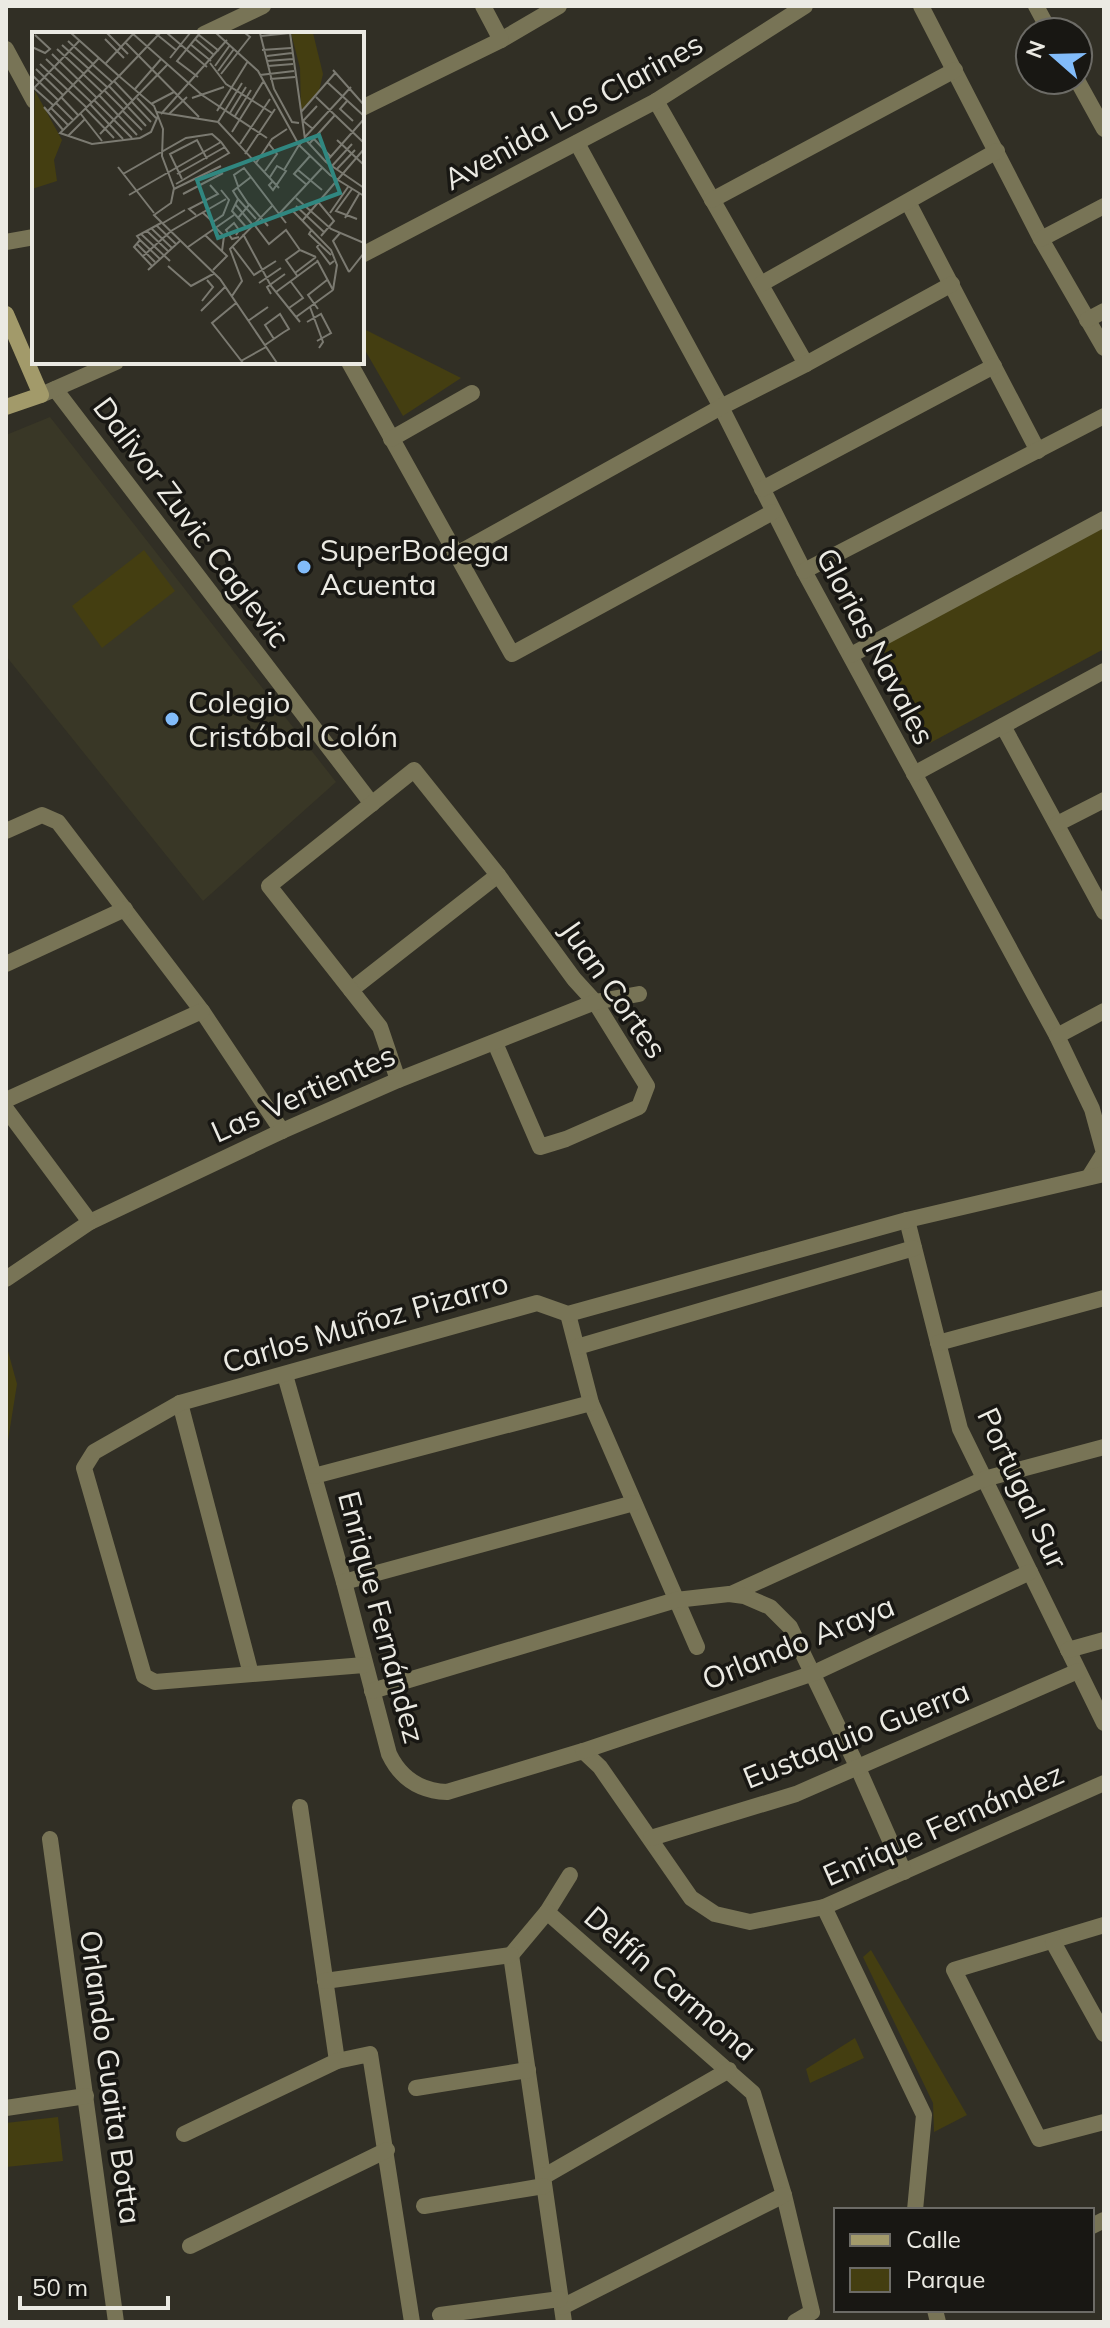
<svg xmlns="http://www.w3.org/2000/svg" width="1110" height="2328" font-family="Mulish,sans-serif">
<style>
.built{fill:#393726}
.green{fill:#443e11}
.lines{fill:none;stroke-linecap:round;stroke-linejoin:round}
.minor{stroke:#787456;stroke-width:16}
.tertiary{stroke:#787456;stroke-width:16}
.secondary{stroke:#a29a6a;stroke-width:16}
.poi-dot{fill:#82bcfa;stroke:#181713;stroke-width:3}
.labels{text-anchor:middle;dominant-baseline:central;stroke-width:7;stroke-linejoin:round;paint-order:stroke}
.street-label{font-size:30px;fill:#ebeae3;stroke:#181713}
.poi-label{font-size:30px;fill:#ebeae3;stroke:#181713;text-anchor:start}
.inset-road{fill:none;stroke:#7b7a71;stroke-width:2}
.view{fill:#308780;fill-opacity:0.15;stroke:#308780;stroke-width:4}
.inset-edge{fill:none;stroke:#ebeae3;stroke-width:4}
</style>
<rect width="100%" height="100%" fill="#312f25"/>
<path class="built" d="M50 417 336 782 203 901 6 656V435Z"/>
<g class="green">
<path d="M362 328 461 378 403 416 362 345Z"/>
<path d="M1104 525V649L930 743 879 647Z"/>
<path d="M144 550 175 591 102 648 72 606Z"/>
<path d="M6 1344 17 1384 6 1453Z"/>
<path d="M871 1950 967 2115 934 2132 933 2103 863 1957Z"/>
<path d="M855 2038 864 2058 810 2083 806 2069Z"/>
<path d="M58 2117 63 2161 6 2167V2123Z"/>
</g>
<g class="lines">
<g class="minor">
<path d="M921 6 1041 239 1104 348"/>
<path d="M1036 6 1050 32"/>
<path d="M204 34 263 6"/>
<path d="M501 40 559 6"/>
<path d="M6 49 34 101"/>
<path d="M1077 80 1104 129"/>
<path d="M656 101 806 364"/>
<path d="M577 143 721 407 804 571 1057 1036 1092 1109 1104 1153 1089 1177"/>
<path d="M712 200 955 70"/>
<path d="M908 202 1038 451"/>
<path d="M1041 239 1104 206"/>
<path d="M761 284 997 151"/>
<path d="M1087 320 1104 311"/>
<path d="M349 362 512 654 773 512"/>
<path d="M55 389 372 804"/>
<path d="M391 439 472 393"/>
<path d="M762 489 994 366"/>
<path d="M455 555 721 407 806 364 952 284"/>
<path d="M804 571 1104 416"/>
<path d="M851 655 1104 519"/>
<path d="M1003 726 1104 912"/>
<path d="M914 774 1104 671"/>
<path d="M1057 824 1104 800"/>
<path d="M6 831 42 815 58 822 202 1011 282 1131"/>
<path d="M6 964 125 909"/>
<path d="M351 990 498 875"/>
<path d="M1057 1036 1104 1011"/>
<path d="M398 1080 380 1027 269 886 414 770 498 875 574 979 595 1002 647 1086 639 1107 566 1139 540 1147 495 1043"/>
<path d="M6 1100 202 1011"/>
<path d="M907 1220 960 1429 1104 1723"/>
<path d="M90 1222 282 1131 398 1080 595 1002 639 994"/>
<path d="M568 1314 591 1403 697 1647"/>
<path d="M938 1343 1104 1298"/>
<path d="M577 1347 914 1248"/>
<path d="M285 1375 344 1582 389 1754C401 1779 420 1791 447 1792L583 1751 600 1767 691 1898 715 1914 750 1922 824 1907 1104 1783"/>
<path d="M180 1403 251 1674"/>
<path d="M314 1476 591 1403"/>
<path d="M344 1582 634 1503"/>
<path d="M731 1594 984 1479 1104 1447"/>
<path d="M1068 1650 1104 1640"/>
<path d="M364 1665 155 1682 144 1676 84 1468 94 1452 180 1403 537 1303 568 1314 907 1220 1104 1174"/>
<path d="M372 1691 676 1600 729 1594 744 1596 770 1607 790 1627 858 1768 904 1872"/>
<path d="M583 1751 814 1673 1030 1572"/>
<path d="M300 1807 337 2061"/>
<path d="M651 1838 796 1794 1078 1671"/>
<path d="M50 1839 116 2322"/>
<path d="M824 1907 924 2115 915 2210"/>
<path d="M547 1912 570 1875"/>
<path d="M1104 1925 954 1970 1039 2139 1104 2122"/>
<path d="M1053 1942 1104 2034"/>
<path d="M511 1955 547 1912 753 2093 784 2195 812 2312 795 2322"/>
<path d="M511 1955 564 2322"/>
<path d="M325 1981 511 1955"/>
<path d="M416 2088 528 2070"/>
<path d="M6 2108 86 2096"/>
<path d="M184 2134 337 2061 370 2054 412 2322"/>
<path d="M543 2177 729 2070"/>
<path d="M424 2206 544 2186"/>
<path d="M1092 2226 1104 2220"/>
<path d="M190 2246 387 2150"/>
<path d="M562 2307 784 2195"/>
<path d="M935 2310 938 2322"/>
<path d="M440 2315 560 2299"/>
</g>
<g class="tertiary">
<path d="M362 108 501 40 483 6"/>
<path d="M6 242 34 237"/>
<path d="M362 255 656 101 805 6"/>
<path d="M41 395 116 362"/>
<path d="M6 1109 90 1222 6 1279"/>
</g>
<path class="secondary" d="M6 314 41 395 6 407"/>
</g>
<g class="poi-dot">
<circle cx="304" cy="567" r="8"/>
<circle cx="172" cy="719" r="8"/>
</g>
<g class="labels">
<g class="street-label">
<text transform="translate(573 111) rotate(-29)">Avenida Los Clarines</text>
<text transform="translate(192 522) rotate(53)">Dalivor Zuvic Caglevic</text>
<text transform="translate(876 646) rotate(62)">Glorias Navales</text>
<text transform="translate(614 989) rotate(55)">Juan Cortes</text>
<text transform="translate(303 1093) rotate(-24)">Las Vertientes</text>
<text transform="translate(365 1322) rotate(-16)">Carlos Muñoz Pizarro</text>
<text transform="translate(1023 1488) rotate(65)">Portugal Sur</text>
<text transform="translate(382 1617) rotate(75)">Enrique Fernández</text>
<text transform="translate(798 1642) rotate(-22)">Orlando Araya</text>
<text transform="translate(856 1734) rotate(-22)">Eustaquio Guerra</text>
<text transform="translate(943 1824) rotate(-24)">Enrique Fernández</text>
<text transform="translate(671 1983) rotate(41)">Delfín Carmona</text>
<text transform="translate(111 2077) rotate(82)">Orlando Guaita Botta</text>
</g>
<g class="poi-label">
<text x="320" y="550">SuperBodega<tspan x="320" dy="34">Acuenta</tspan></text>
<text x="188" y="702">Colegio<tspan x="188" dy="34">Cristóbal Colón</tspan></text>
</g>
</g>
<g transform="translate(32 32)">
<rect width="332" height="332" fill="#312f25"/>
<path d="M259 1H281L291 42 287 59 269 79 268 36ZM3 59 30 108 22 128 25 149 0 157Z" fill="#443e11"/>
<path class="inset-road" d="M39 1 87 44 128 1M75 1 96 22M100 1 170 63 235 106M123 1 144 18M135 1 175 35M184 1 226 39 267 113 273 107 258 1M228 1 242 57 260 90 267 91M167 3 187 19M229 4 258 1M73 7 92 26M163 7 182 23M36 9 61 32M93 10 167 85M158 12 179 29M30 13 57 37M0 15 13 21 18 17 3 3M25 17 52 42M230 18 259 16M20 22 64 65M235 24 260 21M138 26 158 1M14 27 59 70M235 29 261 27M74 31 102 1M178 31 194 52 240 81M8 32 54 75M61 33 80 50M183 34 198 13M236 34 261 32M4 37 31 63M56 38 75 55M301 38 332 73M186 39 202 17M189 42 218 5 213 1M0 43 26 68M52 43 70 60M228 43 262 39M166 45 145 29 168 1M238 47 263 45M82 49 101 69M295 50 332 84M77 54 96 74M2 56 48 8M2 56 21 73M103 57 129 27M72 58 92 78M67 63 105 103M29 65 46 83M284 65 332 111M105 66 124 86M160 66 192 55M62 68 100 106M315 69 308 77 321 89M100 70 119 90M24 71 41 88M58 72 91 107M119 72 142 60M12 75 31 98M96 75 114 94M19 76 36 93M53 76 82 106M91 79 110 98M185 79 216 29M15 80 67 26M125 80 186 90 247 156M269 80 304 40M48 81 70 109M198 81 214 55M129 82 195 8M137 82 155 65M126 84 119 100 108 106 60 112 28 101 87 44 122 74 131 97 130 124 142 156 139 171 122 183 188 247 245 331M203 84 219 58M186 90 210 51M281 97 271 89 285 74M200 100 231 50M68 102 136 32M36 104 53 87M273 105 319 55M273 107 294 130 332 156M282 107 299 125M305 108 332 133M208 112 238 67M277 112 303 83M267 113 298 143 332 164M213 122 243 77M294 130 332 87M224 131 240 107 255 97M86 135 122 181M299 135 320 112M252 138 267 113M266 138 290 158M304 138 323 118M233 139 245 122 237 112M91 142 154 106 180 102 189 110 197 121 144 152M145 142 193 115M238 145 245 134 254 139 241 158 237 153 241 149M150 147 138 122 165 108 175 127M275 153 262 142 278 124M206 154 202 143 212 136 254 191M205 155 217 173 206 186M142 157 189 134M320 157 304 179 325 187M151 162 191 141M97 163 189 110M264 166 299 197 332 211M206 167 224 187M287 171 302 189 289 204M203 172 220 192M217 172 236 194M264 174 292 200M260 178 299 218 305 233 301 258M170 180 181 190 191 183 197 168 189 158M298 181 316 155M164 183 157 177 186 162 178 153M246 183 290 136M313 186 327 162M271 188 332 117M131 191 153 178M221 191 237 212 254 198 268 218M124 193 144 212M119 196 140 216M184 196 192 204 190 219M215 196 200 179 206 167 201 159 219 145M280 197 277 202 299 223M115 199 136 219M308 201 301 209 317 240M109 202 138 229M211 202 239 254 268 290M173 203 195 224 181 238M204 203 207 198 202 191 194 198 200 207 207 205M108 208 128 227M288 211 285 215 298 232 302 229M105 212 123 230M200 214 222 243 244 229M156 215 202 183M110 225 139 199 194 167M285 228 301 258M120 234 102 215 108 208 105 204 129 191M136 234 159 254 183 241M116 238 149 208M317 240 332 221M263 241 284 225M266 245 254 228 268 218 284 225M227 251 249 236M244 260 286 229M239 262 235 255 253 242M200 264 210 249 198 217 240 174M170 269 181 255 175 248M204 271 180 291 211 331M278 275 291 310 287 316M257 276 271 266 259 250M286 277 276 263 295 248M169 279 194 254M264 285 301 258M216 289 236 275M275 290 289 282 299 301 285 309M233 313 249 302 252 300 257 297 248 282 233 293 242 307M209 329 234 315"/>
<path class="view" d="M287 103 308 161 186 206 165 148Z"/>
<rect width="332" height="332" class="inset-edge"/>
</g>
<rect width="1110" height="2328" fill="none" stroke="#ebeae3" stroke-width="16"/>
<rect x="834" y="2208" width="260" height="104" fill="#181713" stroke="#6c6b66" stroke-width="2"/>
<rect x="850" y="2234" width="40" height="12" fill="#a29a6a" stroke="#6c6b66" stroke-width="2"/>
<text x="906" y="2248" font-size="24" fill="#ebeae3">Calle</text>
<rect x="850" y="2268" width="40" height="24" fill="#443e11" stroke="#6c6b66" stroke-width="2"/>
<text x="906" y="2288" font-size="24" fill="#ebeae3">Parque</text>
<g transform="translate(1054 56) rotate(290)"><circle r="38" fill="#181713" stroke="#6c6b66" stroke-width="2"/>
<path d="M0-6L14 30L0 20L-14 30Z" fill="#82bcfa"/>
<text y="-12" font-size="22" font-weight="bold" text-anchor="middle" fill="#ebeae3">N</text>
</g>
<path d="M20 2296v12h148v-12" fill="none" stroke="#ebeae3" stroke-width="4"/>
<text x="32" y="2296" font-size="24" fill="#ebeae3" stroke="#181713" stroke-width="6" paint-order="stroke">50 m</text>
</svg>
